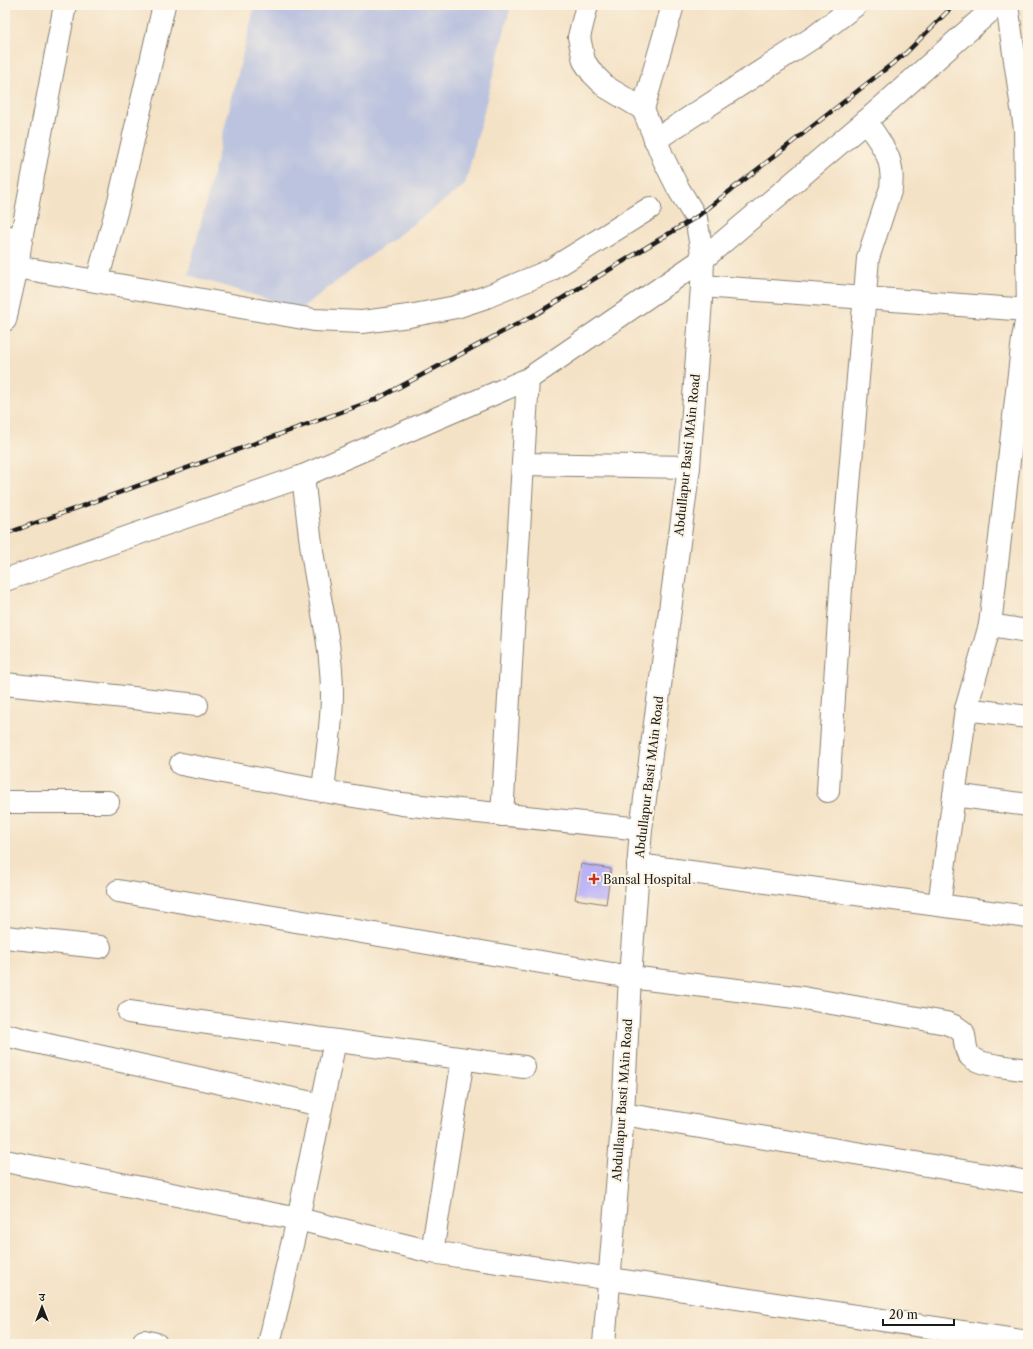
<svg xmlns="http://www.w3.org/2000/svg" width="1033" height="1349" font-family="'Libre Caslon Text','Noto Serif Devanagari',serif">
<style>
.industrial{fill:#bcc3de}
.building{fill:#bab1f6}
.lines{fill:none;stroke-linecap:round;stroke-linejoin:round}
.minor-casing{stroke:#887f71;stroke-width:24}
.minor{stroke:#fff;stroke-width:22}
.rail-casing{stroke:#1c1c1c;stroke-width:4.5}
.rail{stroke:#fcf5e5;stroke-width:3;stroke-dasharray:9;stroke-linecap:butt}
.poi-dot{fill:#c8321e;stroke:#fcf5e5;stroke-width:1.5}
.labels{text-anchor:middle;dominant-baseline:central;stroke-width:4;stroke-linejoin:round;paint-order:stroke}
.street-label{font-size:12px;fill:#1c1c1c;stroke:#fcf5e5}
.poi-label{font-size:12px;fill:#1c1c1c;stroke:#fcf5e5;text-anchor:start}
</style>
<rect width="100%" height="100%" fill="#fcf5e5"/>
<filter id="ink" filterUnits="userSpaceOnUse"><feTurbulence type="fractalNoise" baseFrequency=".025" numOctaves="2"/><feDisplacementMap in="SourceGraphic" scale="8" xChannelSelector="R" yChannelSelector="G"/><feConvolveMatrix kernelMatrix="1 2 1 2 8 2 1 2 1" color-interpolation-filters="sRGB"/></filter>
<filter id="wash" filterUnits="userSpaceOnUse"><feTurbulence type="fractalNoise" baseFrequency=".012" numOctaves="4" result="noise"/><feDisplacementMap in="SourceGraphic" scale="16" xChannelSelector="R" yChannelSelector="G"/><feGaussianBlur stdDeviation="0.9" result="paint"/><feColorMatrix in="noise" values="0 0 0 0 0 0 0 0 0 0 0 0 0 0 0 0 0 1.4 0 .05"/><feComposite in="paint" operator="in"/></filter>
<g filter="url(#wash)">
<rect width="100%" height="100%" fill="#f4e2c6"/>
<path class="industrial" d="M255 5H511L465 185 300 309 188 275Z"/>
<g id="blocks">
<path class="building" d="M581 864 611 869 606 904 575 899Z"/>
</g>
</g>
<g filter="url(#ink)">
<use href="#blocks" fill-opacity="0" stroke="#887f71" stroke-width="1"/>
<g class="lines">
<g class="minor-casing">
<g id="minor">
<path d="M587 5 579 37 584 61 592 73 606 87 643 109"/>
<path d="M655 140 814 37 856 5"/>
<path d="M5 236 21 240 17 267 314 320 362 322 409 316 456 307 486 297 549 271 650 208"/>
<path d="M21 240 65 5"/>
<path d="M97 281 119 201 164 5"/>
<path d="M702 286 1028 310"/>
<path d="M5 320 17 267"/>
<path d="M523 464 689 467"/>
<path d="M303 476C307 509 310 543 316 576 323 615 332 654 332 694 332 726 326 759 323 791"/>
<path d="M5 580 303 476 528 379 703 259 866 121 997 5"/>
<path d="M990 625 1028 631"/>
<path d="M5 684 197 705"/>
<path d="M966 709 1028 717"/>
<path d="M181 764 323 791 402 804 641 829"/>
<path d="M828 791 843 557 868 258 891 188C895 157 881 145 866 121"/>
<path d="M954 795 1028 805"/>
<path d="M5 802H108"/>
<path d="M502 815 528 379"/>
<path d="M638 865 1028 917"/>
<path d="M118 891 630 977 803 998 946 1023 956 1027 963 1032C966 1039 964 1050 970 1056 977 1065 1016 1068 1028 1070"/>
<path d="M939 905 966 709 990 625 1023 339 1028 310 1025 129 1007 5"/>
<path d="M5 937 100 947"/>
<path d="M129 1012 524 1067"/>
<path d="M5 1035 57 1047 321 1105"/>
<path d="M623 1114 1028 1182"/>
<path d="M5 1161 298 1219 432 1252 1028 1342"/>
<path d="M432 1252 463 1059"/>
<path d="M144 1341 156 1344"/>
<path d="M269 1344 298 1219 335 1041"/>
<path d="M604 1344 623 1114 630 977 641 829 689 467 702 286 703 259 696 218 678 188 664 160 643 109 673 5"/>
</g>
</g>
<use href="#minor" class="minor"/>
<g class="rail-casing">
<path id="rail" d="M5 534 377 399 538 313 698 216 906 53 954 5"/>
</g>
<use href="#rail" class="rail"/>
</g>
</g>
<path class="poi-dot" d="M592 873h4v4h4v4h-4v4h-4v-4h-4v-4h4z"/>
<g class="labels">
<g class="street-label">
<text transform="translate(687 455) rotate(-84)">Abdullapur Basti MAin Road</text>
<text transform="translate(649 777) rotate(-83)">Abdullapur Basti MAin Road</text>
<text transform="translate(622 1100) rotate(-86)">Abdullapur Basti MAin Road</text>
</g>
<g class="poi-label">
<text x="603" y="879">Bansal Hospital</text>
</g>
</g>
<rect width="1033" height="1349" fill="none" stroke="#fcf5e5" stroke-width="20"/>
<g transform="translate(42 1307)" stroke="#fcf5e5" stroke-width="3" paint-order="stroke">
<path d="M0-3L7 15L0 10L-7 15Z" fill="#1c1c1c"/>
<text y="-6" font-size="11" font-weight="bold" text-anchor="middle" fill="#1c1c1c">उ</text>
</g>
<path d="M883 1319v6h71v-6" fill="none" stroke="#1c1c1c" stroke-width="2"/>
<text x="889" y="1319" font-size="12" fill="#1c1c1c" stroke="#fcf5e5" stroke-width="3" paint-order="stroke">20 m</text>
</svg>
